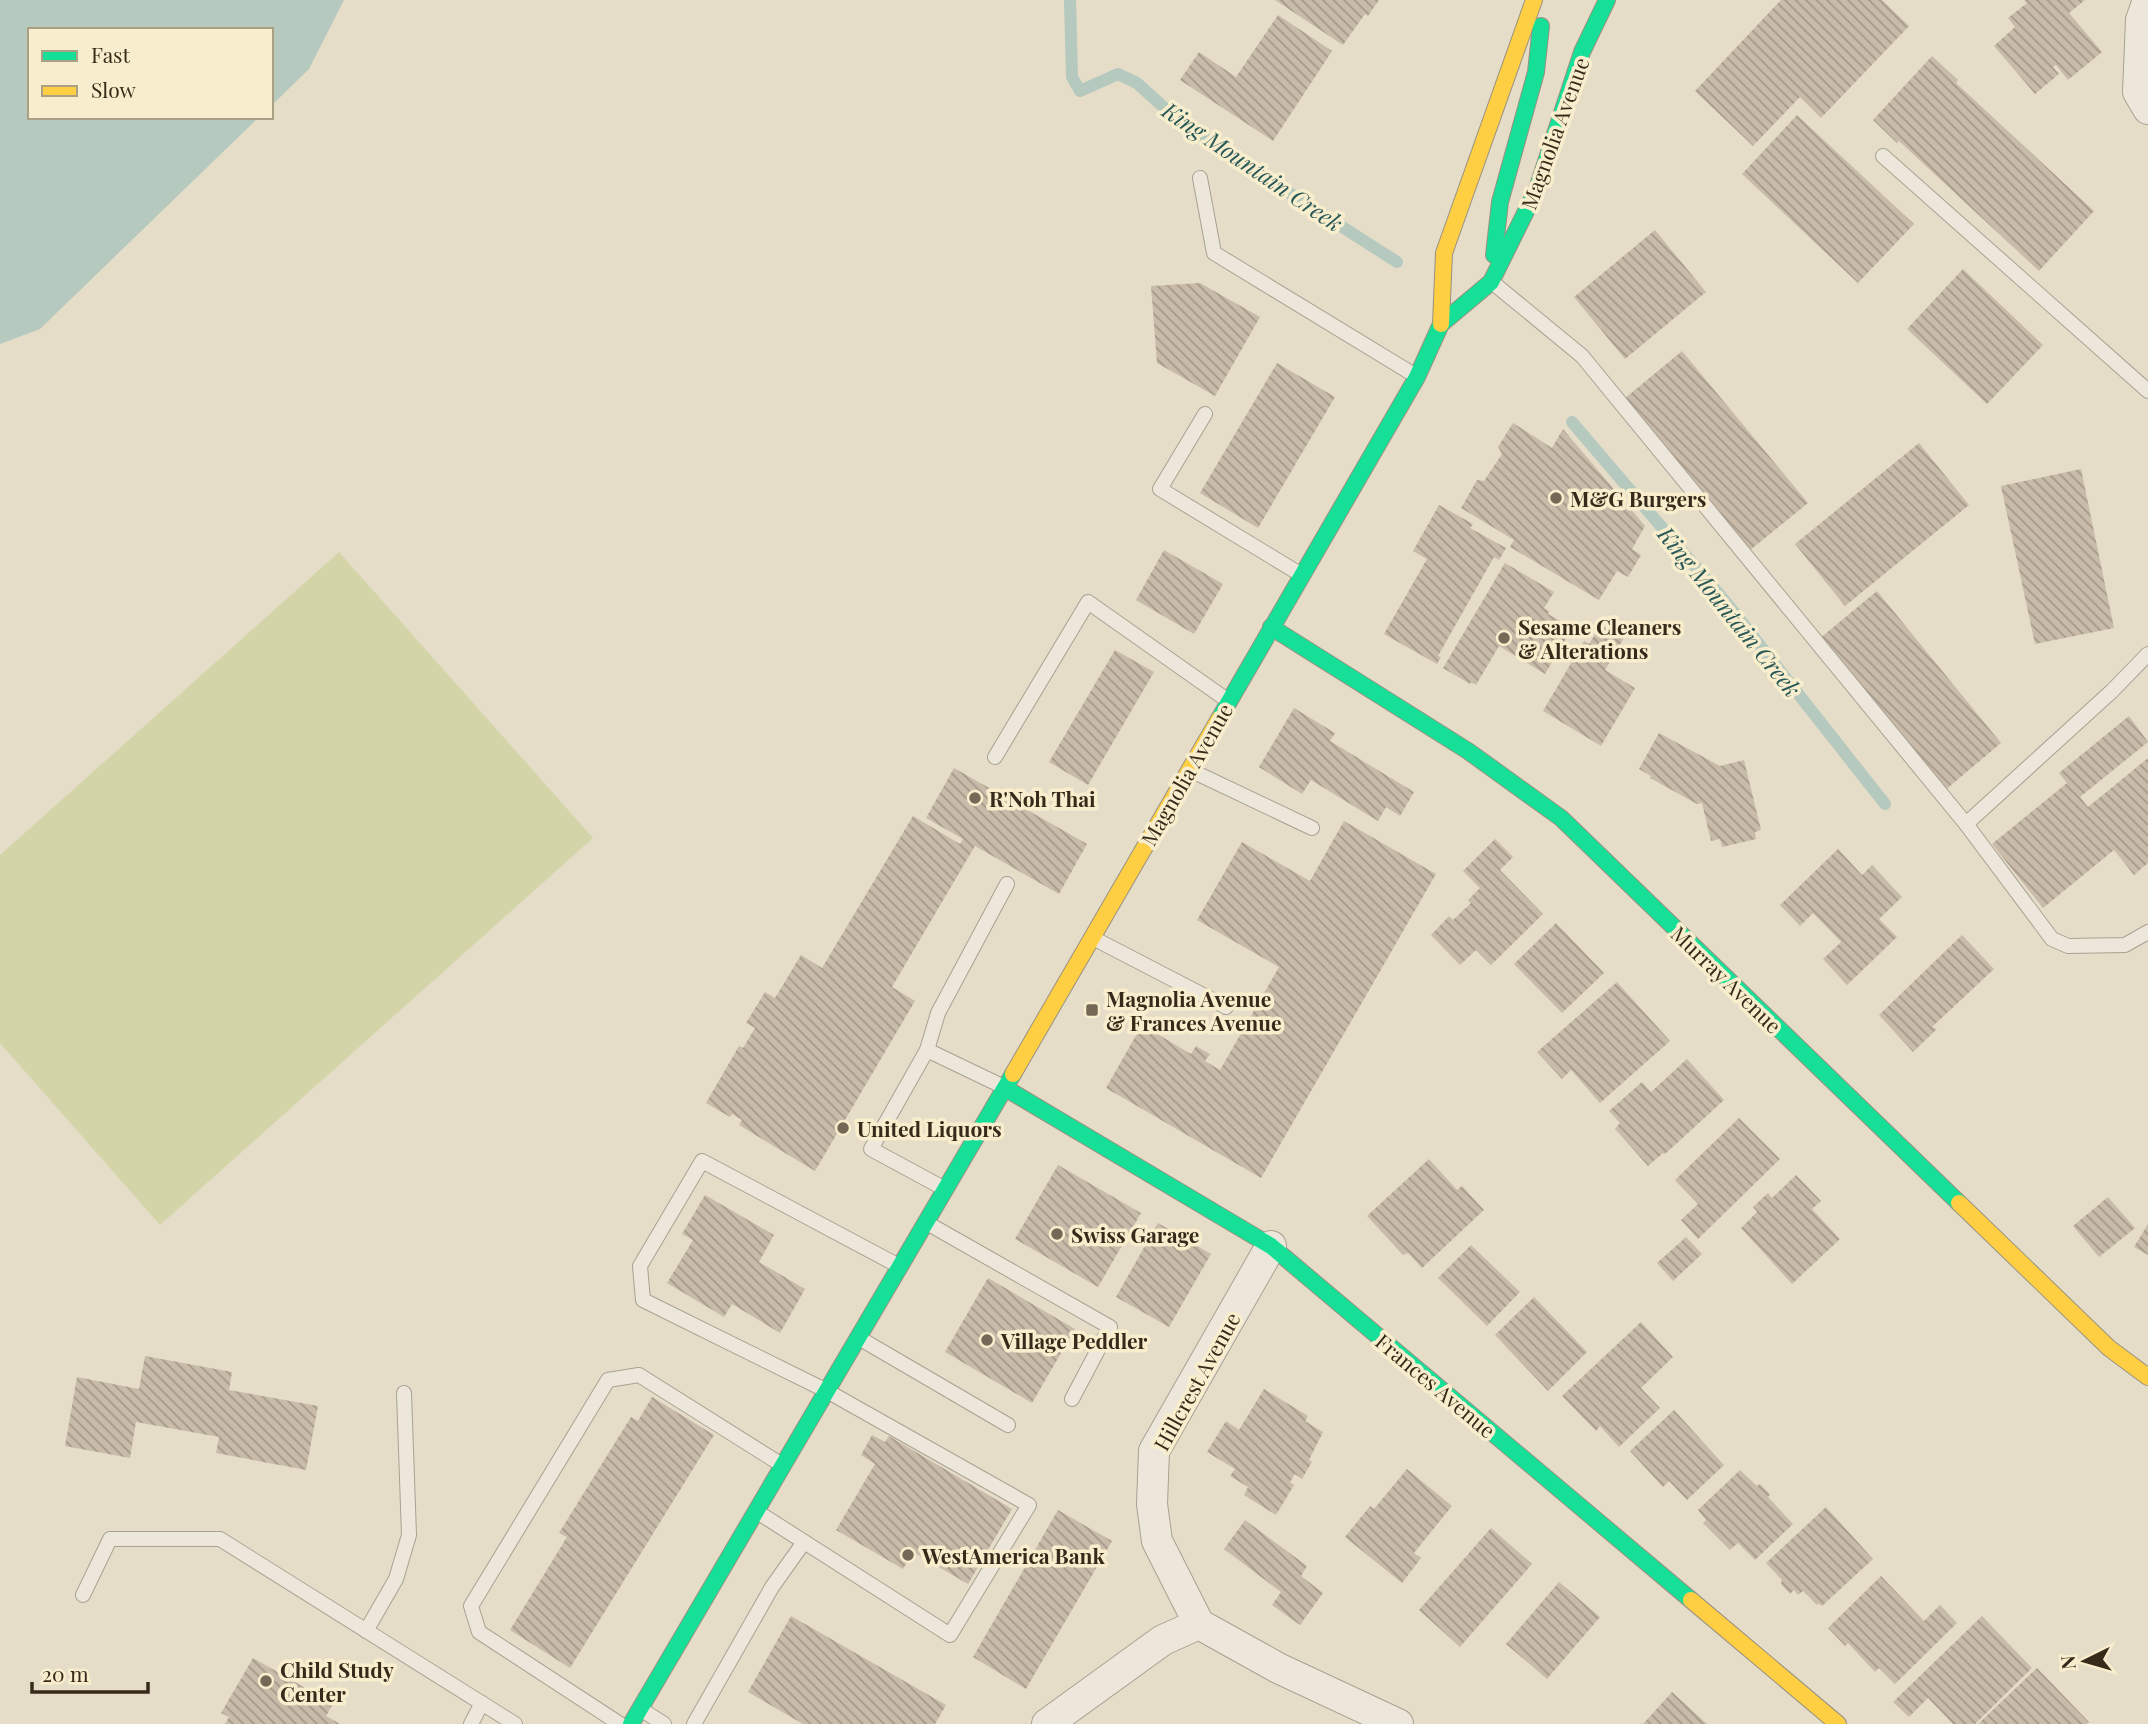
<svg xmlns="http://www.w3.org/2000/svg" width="2148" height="1724" font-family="'Playfair Display',serif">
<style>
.pitch{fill:#d3d5a9}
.water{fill:#b5c9be}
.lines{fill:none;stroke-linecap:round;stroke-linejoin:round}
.stream{stroke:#b5c9be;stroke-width:12}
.building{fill:url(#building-back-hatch)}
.lane-casing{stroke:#a9a192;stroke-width:16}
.street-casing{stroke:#a9a192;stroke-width:32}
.fast-casing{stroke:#999182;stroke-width:18}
.slow-casing{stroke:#999182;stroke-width:18}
.lane{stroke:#ece7da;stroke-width:14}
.street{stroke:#ece7da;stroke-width:30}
.fast{stroke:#16e098;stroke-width:16}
.slow{stroke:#ffcf43;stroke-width:16}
.poi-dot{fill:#746957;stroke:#f8edcc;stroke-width:2.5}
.labels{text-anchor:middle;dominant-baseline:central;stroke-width:7;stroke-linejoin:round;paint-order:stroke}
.street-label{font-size:21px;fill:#372a1a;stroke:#f8edcc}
.poi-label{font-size:21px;font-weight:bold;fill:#372a1a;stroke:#f8edcc;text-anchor:start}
.water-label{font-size:23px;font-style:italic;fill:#285857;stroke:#f8edcc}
</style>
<defs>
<pattern id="building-back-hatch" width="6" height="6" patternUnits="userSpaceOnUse" patternTransform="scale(1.75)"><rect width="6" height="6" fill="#c9bba9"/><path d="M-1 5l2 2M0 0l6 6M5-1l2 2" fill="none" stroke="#a49889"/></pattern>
</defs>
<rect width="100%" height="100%" fill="#e5ddc8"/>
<path class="pitch" d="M339 552 593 838 160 1225 0 1043V855Z"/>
<path class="water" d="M0 0H344L309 69 271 106V30H30V117H259L40 329 0 344Z"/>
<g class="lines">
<g class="stream">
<path d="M1070 0 1072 77 1080 91 1118 74 1137 83 1183 125 1397 262"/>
<path d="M1572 422 1729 606 1885 804"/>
</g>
</g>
<g class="building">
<path d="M1275 0H1379L1368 16 1365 14 1343 45Z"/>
<path d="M1781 0H1882L1909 26 1821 118 1800 97 1753 146 1695 91Z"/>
<path d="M2024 0H2085L2069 13 2102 52 2068 80 2056 65 2053 67 2059 74 2035 94 1994 46 2015 27 2008 18 2027 3Z"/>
<path d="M1278 15 1332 51 1273 141 1180 80 1199 52 1236 77Z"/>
<path d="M1932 56 1958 80 1956 83 2094 211 2039 271 1899 141 1897 143 1873 120Z"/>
<path d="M1797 115 1914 224 1858 283 1742 174Z"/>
<path d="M1655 230 1706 292 1625 359 1574 297Z"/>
<path d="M1963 269 2043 345 1987 404 1907 329Z"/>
<path d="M1200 283 1260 317 1215 396 1157 363 1151 286Z"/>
<path d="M1682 351 1808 503 1749 551 1624 399Z"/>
<path d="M1277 363 1335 397 1258 528 1200 493Z"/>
<path d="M1513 423 1552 448 1563 429 1645 526 1632 549 1641 555 1628 577 1617 571 1599 600 1510 547 1514 540 1461 508 1477 480 1484 481 1502 454 1498 447Z"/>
<path d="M1919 443 1969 505 1845 606 1795 544Z"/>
<path d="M2081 469 2114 628 2035 644 2001 486Z"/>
<path d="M1439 505 1473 524 1470 528 1506 548 1499 560 1494 557 1438 656 1441 657 1437 664 1384 634 1427 559 1413 551Z"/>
<path d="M1164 550 1223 584 1194 634 1136 600Z"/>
<path d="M1505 563 1554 592 1544 608 1549 611 1548 614 1572 628 1564 642 1568 644 1561 655 1558 652 1545 674 1499 646 1476 685 1471 682 1470 684 1443 668Z"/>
<path d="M1877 591 2001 743 1944 791 1819 639Z"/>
<path d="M1601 625 1624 638 1605 670 1635 688 1601 746 1543 711 1584 641 1589 644Z"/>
<path d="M1115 650 1154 672 1088 785 1049 762Z"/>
<path d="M1294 708 1335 733 1330 741 1414 792 1400 816 1386 807 1378 821 1311 780 1302 794 1259 767Z"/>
<path d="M2129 716 2148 742 2080 797 2088 807 2148 758V863L2134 875 2114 850 2043 908 1992 844 2067 783 2059 773Z"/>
<path d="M1659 733 1720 766 1744 760 1761 830 1755 832 1756 839 1722 847 1720 839 1711 841 1702 803 1697 804 1650 778 1651 776 1639 769Z"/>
<path d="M954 768 1087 844 1059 894 975 846 892 987 915 1001 815 1171 739 1125 742 1120 732 1114 730 1117 706 1103 739 1046 743 1048 755 1028 746 1023 765 992 775 998 801 955 822 968 913 816 960 844 963 839 926 818Z"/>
<path d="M1344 821 1436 874 1261 1178 1106 1088 1142 1025 1191 1054 1196 1046 1210 1054 1205 1061 1220 1070 1279 967 1197 920 1242 842 1310 881Z"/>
<path d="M1495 839 1513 857 1500 870 1543 914 1491 965 1476 950 1460 965 1431 935 1449 916 1453 920 1471 903 1468 900 1480 888 1463 871Z"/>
<path d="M1838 849 1862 875 1872 865 1902 897 1879 919 1897 937 1847 985 1823 959 1841 942 1813 913 1800 926 1780 905Z"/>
<path d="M1556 923 1604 973 1562 1013 1514 964Z"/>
<path d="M1962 935 1994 969 1932 1027 1937 1029 1913 1052 1879 1015Z"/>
<path d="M1617 982 1670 1041 1600 1103 1571 1070 1562 1079 1537 1052Z"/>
<path d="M1687 1059 1724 1100 1665 1154 1663 1153 1648 1166 1615 1129 1620 1123 1609 1111 1642 1082 1651 1092Z"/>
<path d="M1739 1118 1780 1159 1698 1239 1681 1220 1698 1204 1675 1180Z"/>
<path d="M1429 1159 1457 1190 1462 1186 1484 1210 1422 1268 1408 1253 1403 1255 1367 1216Z"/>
<path d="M1058 1165 1141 1213 1098 1287 1015 1239Z"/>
<path d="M1796 1175 1821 1201 1812 1209 1840 1239 1792 1284 1741 1228 1757 1212 1753 1207 1768 1193 1772 1198Z"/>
<path d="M705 1195 774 1235 759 1262 805 1289 780 1333 732 1304 724 1317 667 1283 693 1240 682 1234Z"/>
<path d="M2108 1197 2135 1228 2099 1257 2073 1226Z"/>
<path d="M1158 1223 1211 1254 1169 1327 1116 1297Z"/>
<path d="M2148 1224V1255L2134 1247Z"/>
<path d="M1686 1237 1702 1254 1673 1281 1657 1263Z"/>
<path d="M1471 1245 1520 1292 1487 1326 1438 1278Z"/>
<path d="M988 1278 1075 1329 1032 1403 945 1352Z"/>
<path d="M1534 1297 1587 1352 1548 1391 1495 1335Z"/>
<path d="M1641 1322 1673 1357 1641 1388 1660 1408 1619 1447 1600 1426 1596 1431 1562 1396Z"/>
<path d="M145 1356 232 1372 229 1390 318 1406 306 1470 216 1453 219 1437 136 1422 130 1458 65 1446 77 1377 139 1389Z"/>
<path d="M1264 1389 1308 1416 1305 1421 1323 1432 1309 1460 1312 1462 1302 1479 1295 1474 1290 1482 1294 1485 1276 1515 1244 1495 1248 1487 1230 1476 1235 1469 1207 1452 1226 1421 1239 1430Z"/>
<path d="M652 1397 714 1435 570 1668 510 1630 567 1537 559 1533 631 1417 638 1421Z"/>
<path d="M1674 1410 1724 1465 1687 1500 1669 1481 1663 1487 1630 1451Z"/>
<path d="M872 1435 885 1442 889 1436 1012 1509 968 1584 913 1552 903 1569 836 1530 875 1464 861 1455Z"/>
<path d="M1407 1469 1452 1506 1414 1553 1421 1558 1402 1583 1345 1537 1370 1506 1374 1509Z"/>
<path d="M1740 1470 1757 1486 1760 1484 1770 1494 1768 1497 1793 1524 1755 1560 1738 1543 1730 1550 1703 1523 1706 1520 1698 1510Z"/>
<path d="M1826 1507 1873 1559 1822 1606 1818 1603 1817 1605 1803 1591 1798 1595 1794 1590 1790 1594 1781 1584 1782 1580 1766 1563Z"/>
<path d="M1058 1510 1112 1541 1026 1689 973 1657Z"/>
<path d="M1245 1520 1307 1566 1301 1576 1323 1593 1300 1625 1272 1605 1281 1592 1224 1549Z"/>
<path d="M1491 1528 1532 1564 1460 1647 1419 1610Z"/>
<path d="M1881 1576 1924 1621 1940 1605 1957 1623 1895 1684 1879 1668 1875 1672 1848 1643 1845 1646 1828 1628Z"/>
<path d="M1559 1582 1600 1617 1547 1679 1506 1644Z"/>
<path d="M791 1616 946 1705 935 1724H803L748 1692Z"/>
<path d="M1982 1616 2032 1668 1975 1724H1953L1928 1698 1909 1717 1893 1702Z"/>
<path d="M253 1658 333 1704 326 1716 340 1724H225L229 1717 221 1713Z"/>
<path d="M2037 1668 2089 1722 2087 1724H1978Z"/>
<path d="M1672 1692 1707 1724H1643Z"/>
</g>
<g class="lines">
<g class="lane-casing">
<g id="lane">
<path d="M1883 156 2148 391"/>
<path d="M1200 178 1214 253 1416 376"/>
<path d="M1492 282 1582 356 1966 824 2052 939 2068 946 2125 945 2148 932"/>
<path d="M1205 414 1160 489 1300 574"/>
<path d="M995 757 1088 602 1227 700"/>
<path d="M1190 770 1312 828"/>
<path d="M1966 824 2112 691 2148 654"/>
<path d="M1093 938 1226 1007"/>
<path d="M927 1050 938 1013 1007 884"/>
<path d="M945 1189 871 1149 927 1050 1004 1087"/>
<path d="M927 1223 1110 1327 1072 1399"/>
<path d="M859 1338 1008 1425"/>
<path d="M759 1513 950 1635 1029 1505 827 1391 643 1300 640 1266 702 1161 899 1266"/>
<path d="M83 1595 110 1539H220L515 1724"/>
<path d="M366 1631 396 1579 409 1535 404 1393"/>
<path d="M642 1710 664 1724"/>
<path d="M471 1724 482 1703"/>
<path d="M620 1724 479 1632 471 1606 608 1380 639 1375 782 1465"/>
<path d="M694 1724 772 1587 804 1542"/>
</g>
</g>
<g class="street-casing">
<g id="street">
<path d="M2148 0 2141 20 2138 92 2148 109"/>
<path d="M1199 1624 1157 1541 1152 1504 1154 1451 1271 1246"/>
<path d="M1199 1624 1278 1668 1398 1724"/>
<path d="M1047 1724 1163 1640 1199 1624"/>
</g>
</g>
<g class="fast-casing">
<g id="fast">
<path d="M1494 255 1500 202 1536 72 1541 26"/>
<path d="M1271 627 1468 751 1561 818 1959 1203"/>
<path d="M1219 719 1417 377 1441 324 1491 282 1537 189 1582 52 1607 0"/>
<path d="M1005 1088 1271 1246 1691 1600"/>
<path d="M631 1724 1013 1074"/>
</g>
</g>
<g class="slow-casing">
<g id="slow">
<path d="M1441 324 1444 253 1534 0"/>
<path d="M1013 1074 1219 719"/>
<path d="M1959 1203 2109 1348 2148 1377"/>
<path d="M1691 1600 1838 1724"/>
</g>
</g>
<use href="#lane" class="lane"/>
<use href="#street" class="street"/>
<use href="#fast" class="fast"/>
<use href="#slow" class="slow"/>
</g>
<g class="poi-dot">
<circle cx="1556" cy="498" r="7"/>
<circle cx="1504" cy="638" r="7"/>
<circle cx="975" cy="798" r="7"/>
<rect x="1085" y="1003" width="14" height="14" rx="3.5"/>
<circle cx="843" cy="1128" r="7"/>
<circle cx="1057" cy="1234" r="7"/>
<circle cx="987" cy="1340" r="7"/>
<circle cx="908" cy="1555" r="7"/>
<circle cx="266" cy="1681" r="7"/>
</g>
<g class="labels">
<g class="street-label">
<text transform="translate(1554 133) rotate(-70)">Magnolia Avenue</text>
<text transform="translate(1186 774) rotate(-60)">Magnolia Avenue</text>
<text transform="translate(1727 979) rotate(44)">Murray Avenue</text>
<text transform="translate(1196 1381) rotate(-61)">Hillcrest Avenue</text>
<text transform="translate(1436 1385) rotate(40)">Frances Avenue</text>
</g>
<g class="poi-label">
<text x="1570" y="498">M&amp;G Burgers</text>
<text x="1518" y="626">Sesame Cleaners<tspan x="1518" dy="24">&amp; Alterations</tspan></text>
<text x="989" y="798">R'Noh Thai</text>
<text x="1106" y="998">Magnolia Avenue<tspan x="1106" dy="24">&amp; Frances Avenue</tspan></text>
<text x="857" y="1128">United Liquors</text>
<text x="1071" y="1234">Swiss Garage</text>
<text x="1001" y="1340">Village Peddler</text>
<text x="922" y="1555">WestAmerica Bank</text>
<text x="280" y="1669">Child Study<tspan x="280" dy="24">Center</tspan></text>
</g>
<g class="water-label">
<text transform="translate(1253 166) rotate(34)">King Mountain Creek</text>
<text transform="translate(1730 611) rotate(51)">King Mountain Creek</text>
</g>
</g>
<rect x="28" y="28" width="245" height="91" fill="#f8edcc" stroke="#ab9f85" stroke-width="2"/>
<rect x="42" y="51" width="35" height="10" fill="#16e098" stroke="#ab9f85" stroke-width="2"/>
<text x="91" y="63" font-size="21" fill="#372a1a">Fast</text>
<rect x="42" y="86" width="35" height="10" fill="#ffcf43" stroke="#ab9f85" stroke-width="2"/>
<text x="91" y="98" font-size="21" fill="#372a1a">Slow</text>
<g transform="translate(2085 1661) rotate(265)" stroke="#f8edcc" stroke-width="5" paint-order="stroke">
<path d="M0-5L12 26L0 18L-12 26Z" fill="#372a1a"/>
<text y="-10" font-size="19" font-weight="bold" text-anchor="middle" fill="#372a1a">N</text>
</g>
<path d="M32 1682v10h116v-10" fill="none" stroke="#372a1a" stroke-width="3.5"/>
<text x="42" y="1682" font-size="21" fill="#372a1a" stroke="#f8edcc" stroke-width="5" paint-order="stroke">20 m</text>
</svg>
